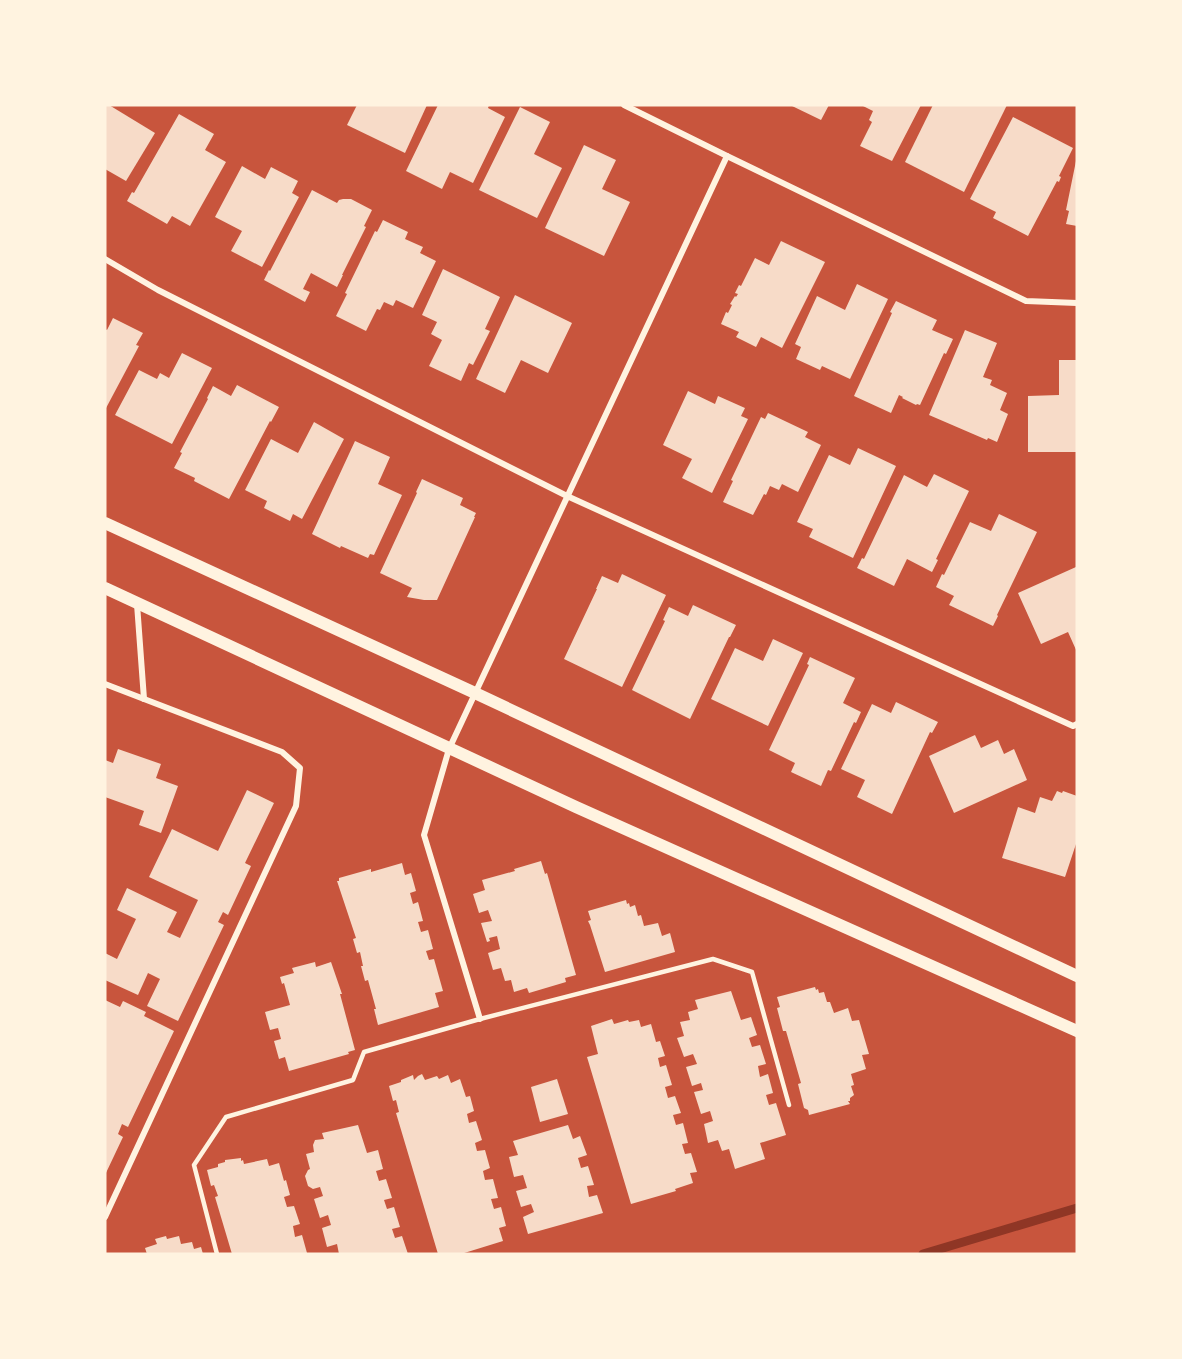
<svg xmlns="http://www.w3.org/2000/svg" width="1182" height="1359" font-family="'Sofia Sans Condensed',sans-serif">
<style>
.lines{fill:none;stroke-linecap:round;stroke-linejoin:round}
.stream{stroke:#8f3625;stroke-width:9}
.building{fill:#f7dbc8}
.service{stroke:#fff3e0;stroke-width:4.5}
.minor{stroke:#fff3e0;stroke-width:6}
.secondary{stroke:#fff3e0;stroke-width:12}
</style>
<rect width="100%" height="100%" fill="#c8553d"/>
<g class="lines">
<path class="stream" d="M923 1254 1077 1208"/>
</g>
<g class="building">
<path d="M105 105H109L155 133 126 181 105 169Z"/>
<path d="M357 105H427L405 153 347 125Z"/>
<path d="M438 105H489L488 108 505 117 473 183 450 172 442 189 406 171Z"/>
<path d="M790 105H829L821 120Z"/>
<path d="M861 105H921L892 161 860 146 872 122 869 120 873 111Z"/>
<path d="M933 105H1007L964 192 905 162Z"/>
<path d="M520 107 550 122 534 154 562 168 537 218 479 190Z"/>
<path d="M179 114 214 134 205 150 226 162 190 226 172 216 167 224 127 201 132 192 134 193Z"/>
<path d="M1013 117 1073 148 1059 176 1061 177 1059 182 1057 181 1028 236 993 218 996 212 970 199Z"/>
<path d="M584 145 616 160 602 189 630 202 604 256 545 228Z"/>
<path d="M1076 161H1077V226L1066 224 1069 211 1066 210Z"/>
<path d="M242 166 265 179 271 167 298 181 292 193 299 197 262 267 231 251 242 231 215 217Z"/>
<path d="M312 190 337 203 339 200 343 199H351L372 210 364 226 366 227 342 275H343L337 287 311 273 303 289 310 292 305 302 264 280 269 270 270 271Z"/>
<path d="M383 220 408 232 405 239 423 247 420 253 436 261 413 308 396 300 393 306 384 302 380 310 377 309 366 331 336 316 347 294 345 293 375 231 377 232Z"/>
<path d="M781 241 825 262 782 348 761 337 756 347 736 337 739 332 721 324 726 312 728 313 732 305 730 304 735 296 736 297 738 294 735 293 739 285 741 286 755 258 769 265Z"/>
<path d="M443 269 500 297 485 329 490 331 473 365 469 363 461 381 429 366 442 340 431 334 437 322 422 315Z"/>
<path d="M857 284 888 299 850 379 822 366 820 370 796 359 801 347 795 344 817 296 845 310Z"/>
<path d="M515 295 572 323 548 373 521 360 505 393 476 379Z"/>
<path d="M896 301 937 320 932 330 953 339 946 354 944 353 920 405 917 404 916 405 902 398 903 397 899 395 891 413 854 396 892 313 890 312Z"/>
<path d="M113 318 143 333 136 345 139 346 105 410V329L107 330Z"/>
<path d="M965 330 997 343 983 377 992 380 990 385 1007 393 1000 410 1008 414 997 442 988 438 987 440 929 415Z"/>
<path d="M182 353 212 368 172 444 115 415 139 370 157 379 160 373 169 378Z"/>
<path d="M1059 360H1077V452H1028V396L1059 395Z"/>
<path d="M237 385 279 407 271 422 270 421 229 499 194 481 195 478 174 468 182 453 180 452 208 399 207 398 213 386 231 396Z"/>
<path d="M688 391 715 404 718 396 745 408 741 416 748 419 712 493 682 478 692 459 663 445Z"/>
<path d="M768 413 808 432 805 437 821 445 798 492 782 484 779 490 770 486 766 495 764 494 753 515 723 502 733 481 731 480 761 417 765 419Z"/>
<path d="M314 422 344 439 302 519 293 514 290 521 264 508 267 501 245 490 271 439 298 453Z"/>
<path d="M355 441 390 457 378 484 402 495 374 555 370 554 368 558 341 546 340 548 312 534Z"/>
<path d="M858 448 896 466 853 558 809 537 813 529 797 522 829 455 850 465Z"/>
<path d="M934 474 969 491 936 559 938 560 932 572 907 559 894 586 857 568 862 558 864 559 904 475 927 487Z"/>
<path d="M422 479 463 498 460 505 476 513 474 517H475L437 600H424L407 597 412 588 380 573 417 493 416 492Z"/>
<path d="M999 514 1037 532 997 615 998 616 993 626 949 605 954 596 936 587 942 574 944 575 970 522 991 531Z"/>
<path d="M1076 567 1077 569V652L1068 632 1041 644 1018 593Z"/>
<path d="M622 574 666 595 622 687 564 659 597 589H596L602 576 618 583Z"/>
<path d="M693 605 736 625 730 637H729L690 719 632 690 665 621 663 620 669 607 688 616Z"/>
<path d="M773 639 803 653 768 726 711 699 735 648 763 661Z"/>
<path d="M810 657 855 678 843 703 861 712 856 723 854 722 831 771 828 770 821 786 791 772 795 763 769 750 809 665 807 664Z"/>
<path d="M896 702 938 722 932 733 930 732 892 814 857 797 865 780 841 769 872 704 891 713Z"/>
<path d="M975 735 981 748 998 740 1004 754 1014 749 1027 780 954 813 929 756Z"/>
<path d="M118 749 161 764 156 778 178 786 161 833 139 825 144 811 105 797V760L113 763Z"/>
<path d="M247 790 274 803 245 863 251 866 228 915 223 912 218 922 224 925 178 1021 147 1006 160 979 148 973 138 995 105 980V953L117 959 136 919 117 910 127 888 177 912 167 932 180 938 198 900 149 877 172 829 218 851Z"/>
<path d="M1057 791 1062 793 1063 791 1077 796V841L1065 877 1002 858 1018 807 1035 813 1040 797 1052 801Z"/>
<path d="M541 861 545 874 547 873 576 975 565 978 566 982 529 993 527 988 514 992 511 980 505 981 501 968 493 970 488 953 500 949 497 936 489 938 490 941 487 942 481 923 492 921 488 910 479 913 473 894 485 890 482 880 515 871 514 869Z"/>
<path d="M402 863 405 875 411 873 416 891 410 893 413 904 418 902 423 921 418 922 421 932 428 930 433 949 426 951 429 960 434 959 443 991 435 993 439 1007 378 1025 374 1009H376L368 980 365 981 361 966H363L360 952 357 953 353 939 356 938 337 881H339V878L371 869V872Z"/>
<path d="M626 900 627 904 629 903 630 907 635 905 638 916 641 915 644 926 658 923 662 936 670 933 675 952 605 972 590 925 588 921 591 920 588 911Z"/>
<path d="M315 962 316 967 331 962 342 994H340L355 1050 348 1052 349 1054 289 1071 285 1057 279 1059 274 1041 281 1039 278 1028 270 1030 265 1012 290 1005 284 983 282 984 280 977 294 973 292 968Z"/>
<path d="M815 987 816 990 818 989 819 993 824 992 827 1002H830L834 1013 848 1008 852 1021 859 1020 869 1054 862 1055 866 1069 851 1074 854 1085 851 1086 854 1095 850 1098V1101H848L850 1104 809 1115 808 1110 804 1108 798 1084 801 1083 786 1031H783L777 1008 780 1007 777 997Z"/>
<path d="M731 991 741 1020 751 1017 757 1035 749 1038 752 1047 760 1045 766 1064 758 1066 760 1077 768 1074 773 1093 766 1095 769 1105 776 1103 786 1135 760 1143 765 1159 735 1169 729 1149 722 1151 718 1140 708 1143 704 1124 713 1121 710 1111 701 1114 694 1092 703 1090 701 1083 692 1086 686 1067 697 1064 693 1054 684 1057 677 1038 684 1036 680 1022 690 1020 688 1012 698 1009 695 1000Z"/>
<path d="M105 1000 120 1007 123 1001 146 1012 144 1016 174 1031 128 1127 122 1124 118 1134 123 1137 105 1175Z"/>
<path d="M612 1019 614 1024 628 1020 629 1022 639 1020 641 1027 651 1024 656 1042 660 1041 665 1056 658 1058 660 1067 666 1065 672 1085 665 1087 668 1098 675 1096 681 1113 673 1115 676 1125 683 1123 688 1143 682 1144 685 1154 691 1153 697 1172 690 1173 693 1183 675 1189 676 1191 631 1204 587 1057 598 1054 591 1026Z"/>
<path d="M422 1074 425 1080 437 1076 439 1079 448 1075 451 1083 460 1079 466 1097 470 1096 474 1111 467 1114 469 1123 476 1121 482 1140 475 1143 477 1151 485 1150 490 1168 483 1171 485 1180 493 1179 498 1198 491 1199 494 1209 501 1207 506 1226 499 1228 503 1241 461 1254H438L396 1113 399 1112 396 1100 393 1101 389 1086 401 1082V1080L413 1075 414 1080 418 1076Z"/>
<path d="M557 1079 568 1114 540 1122 531 1087Z"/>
<path d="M358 1125 367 1153 378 1150 383 1169 376 1171 379 1181 386 1179 392 1198 384 1200 387 1209 394 1207 400 1227 392 1229 395 1238 402 1236 408 1254H339L337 1244 327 1247 322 1228 331 1225 328 1215 320 1218 314 1199 323 1196 320 1187 313 1189 308 1186 305 1176 308 1170 310 1169 306 1154 314 1152 313 1145 315 1140 324 1139 322 1133Z"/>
<path d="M568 1125 573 1139 580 1136 587 1155 578 1158 581 1168 588 1166 594 1185 587 1186 589 1197 597 1195 603 1213 528 1234 523 1217 534 1212 531 1204 521 1207 516 1191 527 1188 523 1175 514 1177 509 1157 518 1155 513 1141Z"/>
<path d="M241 1158V1161L243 1160 244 1164 267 1159 269 1166 279 1163 284 1181 286 1180 290 1195 284 1197 287 1207 294 1206 300 1224 293 1226 295 1237 302 1235 307 1253 232 1254 215 1197 218 1196 214 1185 211 1186 207 1170 218 1167V1164L225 1162V1160Z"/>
<path d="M166 1236 167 1239 179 1236 181 1244 192 1242 194 1249 201 1247 203 1254H147L145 1248 157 1244 155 1239Z"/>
</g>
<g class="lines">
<path class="service" d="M217 1254 194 1165 226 1117 353 1080 364 1052 480 1019 713 959 752 972 789 1105"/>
<g class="minor">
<path d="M624 105 727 156 1026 301 1077 303"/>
<path d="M105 259 158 290 567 496 1073 726 1077 724"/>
<path d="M137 604 144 699"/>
<path d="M105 684 282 752 300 768 296 806 105 1217"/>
<path d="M480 1019 424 835 449 749 727 156"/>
</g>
<g class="secondary">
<path d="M105 523 475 693 1077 976"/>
<path d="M105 588 576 807 1077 1031"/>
</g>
</g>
<rect width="1182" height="1359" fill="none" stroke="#fff3e0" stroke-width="213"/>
</svg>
